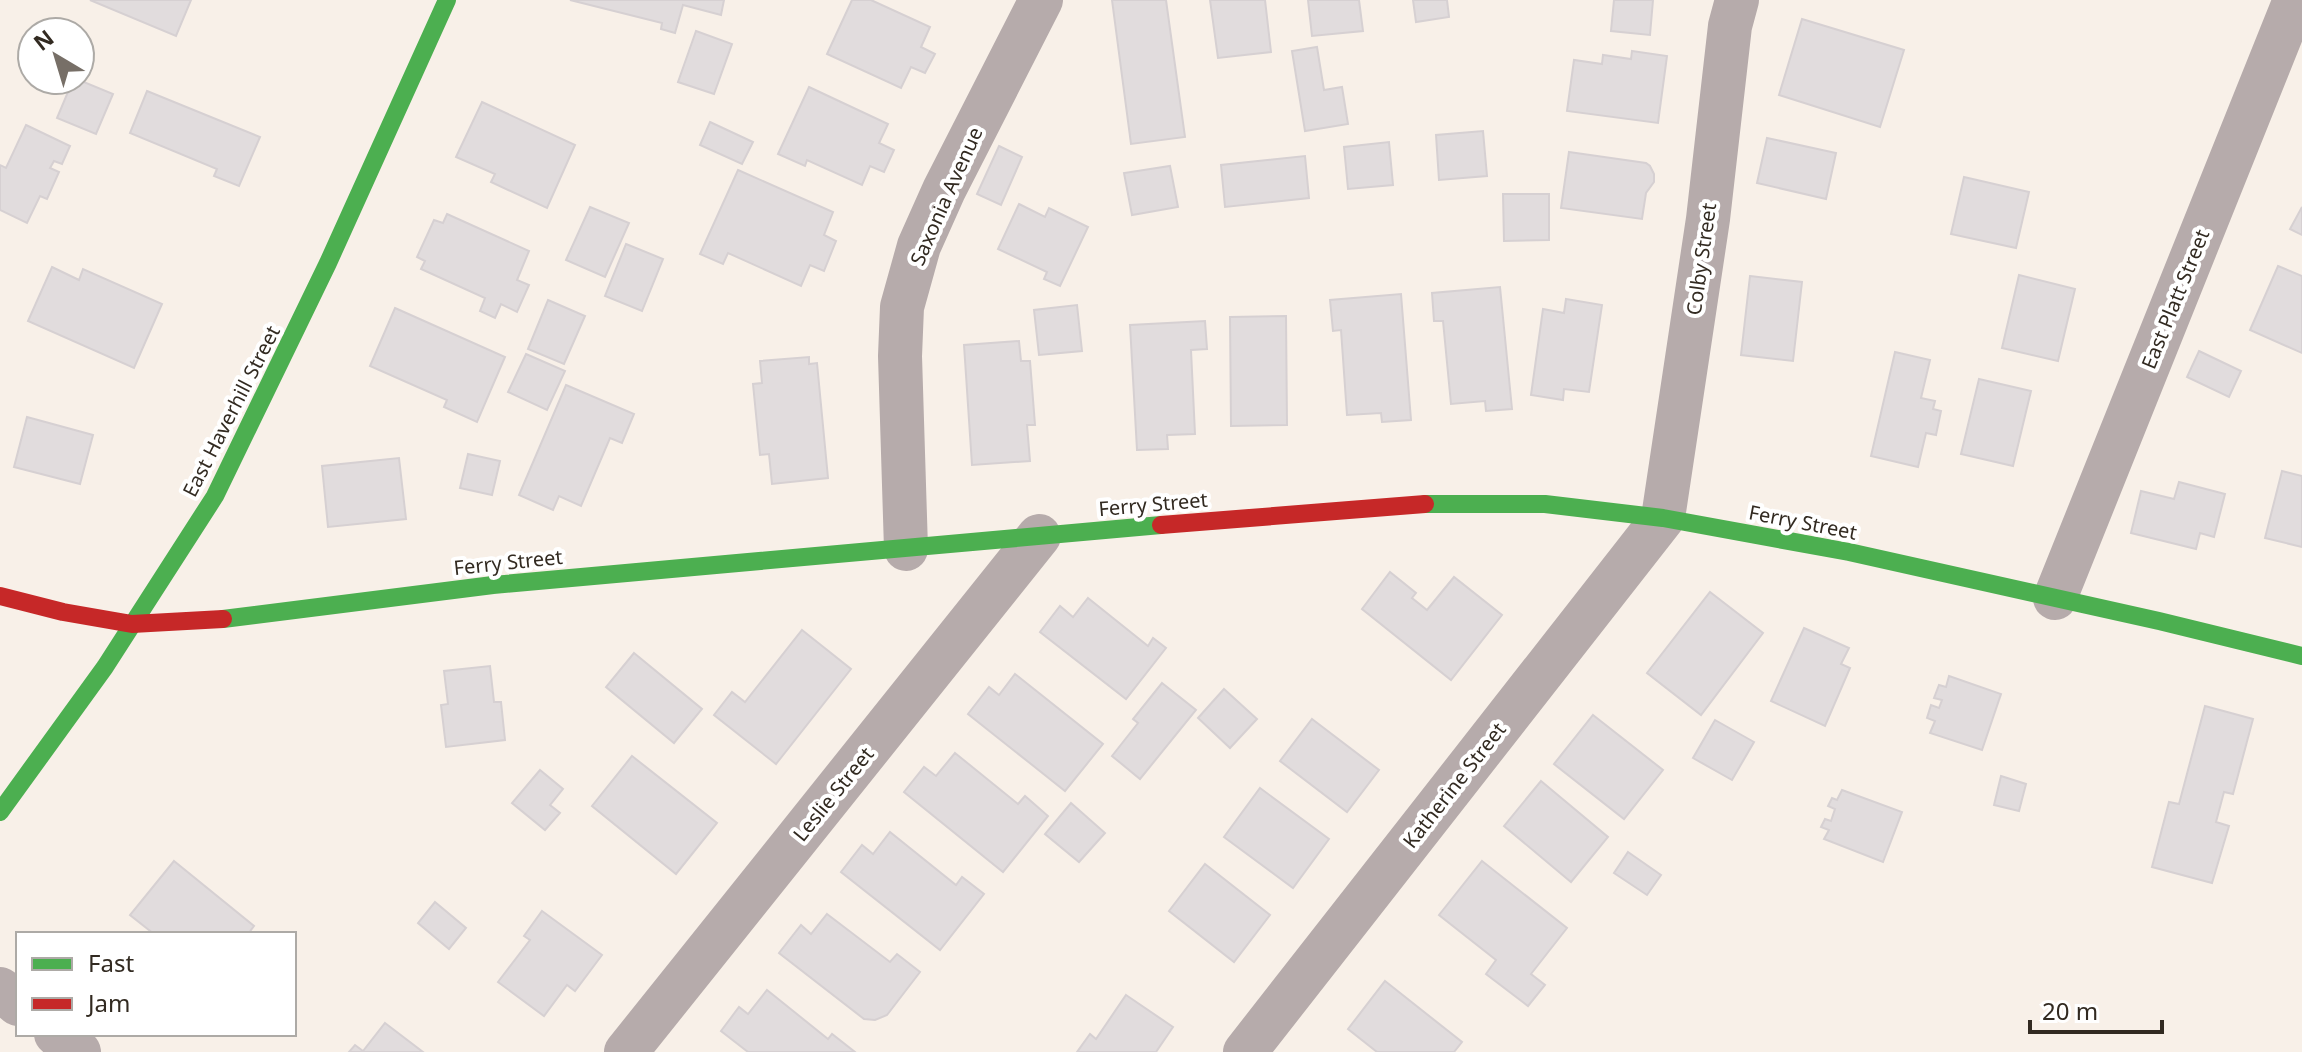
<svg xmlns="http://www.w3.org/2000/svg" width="2302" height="1052" font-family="'Noto Sans',sans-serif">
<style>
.building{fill:#e1dcdd;stroke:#d6d0d2;stroke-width:2}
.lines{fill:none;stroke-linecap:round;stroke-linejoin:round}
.street{stroke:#b6abab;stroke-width:44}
.fast{stroke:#4caf50;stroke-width:18}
.jam{stroke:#c62828;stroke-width:18}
.labels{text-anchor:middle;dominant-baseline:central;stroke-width:8;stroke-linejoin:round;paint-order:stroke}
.street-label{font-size:20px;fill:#322a21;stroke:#fff}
</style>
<rect width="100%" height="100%" fill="#f8f0e8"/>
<g class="building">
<path d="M90 0H191L176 36Z"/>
<path d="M570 0H724L721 15 683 5 675 33 661 29 662 23Z"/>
<path d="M852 0H871L930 27 921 47 935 54 925 73 911 67 901 88 827 54Z"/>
<path d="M1112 0H1166L1185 137 1131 144Z"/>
<path d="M1210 0H1265L1271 52 1218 58Z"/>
<path d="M1308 0H1359L1363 31 1312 36Z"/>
<path d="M1413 0H1447L1449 17 1416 22Z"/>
<path d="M1614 0H1653L1650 35 1611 31Z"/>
<path d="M1802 19 1904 50 1880 127 1779 95Z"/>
<path d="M696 31 732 44 714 94 678 82Z"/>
<path d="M1317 47 1324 90 1342 87 1348 124 1305 131 1292 51Z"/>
<path d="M1632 51 1667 56 1658 123 1567 111 1574 60 1602 64 1603 55 1631 59Z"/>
<path d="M73 80H79L113 94 96 134 57 118Z"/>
<path d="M809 87 888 124 879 143 894 150 884 172 870 166 862 185 807 160 805 166 778 154Z"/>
<path d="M147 91 260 137 239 186 214 176 217 169 130 133Z"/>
<path d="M482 102 575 145 547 208 491 182 495 174 456 157Z"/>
<path d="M710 122 753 142 742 164 700 145Z"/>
<path d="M26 125 70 146 62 164 54 161 50 168 59 172 47 199 40 196 27 223 0 210V165L6 168Z"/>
<path d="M1483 131 1487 176 1439 180 1436 135Z"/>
<path d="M1767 138 1836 153 1826 199 1757 183Z"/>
<path d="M1389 142 1393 185 1348 189 1344 147Z"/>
<path d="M999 146 1022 157 1001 205 977 194Z"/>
<path d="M1569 152 1646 163 1650 166 1654 174V182L1646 193 1642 219 1561 208Z"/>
<path d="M1305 156 1309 198 1225 207 1221 165Z"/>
<path d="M1170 166 1178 207 1132 215 1124 173Z"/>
<path d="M738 170 833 212 824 235 836 241 824 271 810 265 801 286 728 253 723 264 700 254Z"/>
<path d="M1964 177 2029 192 2016 248 1951 234Z"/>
<path d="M1503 194H1549V240L1504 241Z"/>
<path d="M1019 204 1045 217 1049 208 1088 227 1060 286 1044 279 1047 272 998 249Z"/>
<path d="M590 207 629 223 605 277 566 260Z"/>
<path d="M2302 207V235L2290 229Z"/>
<path d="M447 214 529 251 517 280 529 285 517 312 501 304 495 318 480 311 485 298 421 269 425 261 417 257 434 220 443 223Z"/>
<path d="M626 244 663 259 642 311 605 296Z"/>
<path d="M2278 266 2302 276V353L2250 330Z"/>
<path d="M52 267 79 280 83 269 162 304 134 368 28 321Z"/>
<path d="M2019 275 2075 289 2058 361 2002 348Z"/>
<path d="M1750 276 1802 282 1793 361 1741 355Z"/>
<path d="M1500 287 1512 409 1486 411 1485 401 1451 404 1443 321H1434L1432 293Z"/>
<path d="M1401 294 1411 420 1382 422 1381 413 1347 415 1341 330 1333 331 1330 300Z"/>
<path d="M1566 299 1602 305 1589 392 1564 389 1563 400 1531 395 1543 309 1564 313Z"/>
<path d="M548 300 585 316 564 364 528 349Z"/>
<path d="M1077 305 1082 351 1039 355 1034 310Z"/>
<path d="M395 308 505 357 477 422 444 407 447 400 370 366Z"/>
<path d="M1286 316 1287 425 1231 426 1230 317Z"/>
<path d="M1205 321 1207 349 1191 350 1195 434 1167 435 1168 449 1137 450 1130 325Z"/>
<path d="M1019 341 1021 361H1030L1035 425H1027L1030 461 972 465 964 345Z"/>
<path d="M2199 351 2241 371 2229 397 2187 377Z"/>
<path d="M1895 352 1930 360 1921 398 1935 401 1933 409 1941 411 1936 435 1926 433 1918 467 1871 456Z"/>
<path d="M526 354 565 371 547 410 508 392Z"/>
<path d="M809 357V364L817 363 828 478 772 484 769 454 760 455 753 384 762 383 760 361Z"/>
<path d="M1979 379 2031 391 2013 466 1961 454Z"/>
<path d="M566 385 634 414 622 443 610 438 581 506 559 496 553 510 519 495Z"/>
<path d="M27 417 93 435 80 484 14 467Z"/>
<path d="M468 454 500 461 492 495 460 488Z"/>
<path d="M399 458 406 519 328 527 322 466Z"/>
<path d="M2282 471 2302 476V547L2265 538Z"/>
<path d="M2179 482 2225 494 2214 537 2200 533 2196 549 2131 533 2141 491 2174 499Z"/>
<path d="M1390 572 1416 593 1412 598 1427 610 1454 577 1502 615 1451 680 1362 609Z"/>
<path d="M1710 592 1763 633 1701 715 1647 673Z"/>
<path d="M1088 598 1148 646 1153 638 1166 648 1126 699 1040 632 1060 606 1073 617Z"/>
<path d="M1804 628 1849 648 1841 664 1850 668 1825 726 1771 701Z"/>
<path d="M802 630 851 669 776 764 714 715 732 692 745 702Z"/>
<path d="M634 653 702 709 674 743 606 687Z"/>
<path d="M490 666 494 702H501L505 740 446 747 441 705 448 704 444 671Z"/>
<path d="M1015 674 1103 744 1065 791 968 714 989 687 999 695Z"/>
<path d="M1949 676 2001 694 1982 750 1930 733 1935 721 1927 718 1931 705 1939 708 1942 700 1934 698 1939 685 1946 687Z"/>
<path d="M1162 683 1196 710 1140 779 1112 756 1138 723 1133 719Z"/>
<path d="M1224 689 1257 719 1230 748 1198 718Z"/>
<path d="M2205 706 2253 719 2233 794 2224 792 2216 822 2229 826 2212 883 2152 867 2169 802 2179 804Z"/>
<path d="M1593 715 1663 770 1624 819 1554 764Z"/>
<path d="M1312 719 1379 770 1347 812 1280 761Z"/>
<path d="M1715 720 1754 742 1732 780 1693 758Z"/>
<path d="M955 753 1018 804 1025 796 1048 816 1003 872 904 792 924 767 936 776Z"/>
<path d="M632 756 717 823 676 874 592 806Z"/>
<path d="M540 770 563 789 550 805 560 813 545 830 512 803Z"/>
<path d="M2001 776 2026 784 2019 811 1994 805Z"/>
<path d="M1541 781 1608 837 1571 882 1504 826Z"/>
<path d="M1260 788 1329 839 1293 888 1224 837Z"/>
<path d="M1842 790 1902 812 1883 862 1824 839 1829 830 1821 827 1825 819 1831 821 1835 809 1828 806 1832 798 1837 800Z"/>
<path d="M1071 803 1105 833 1079 862 1045 834Z"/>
<path d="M890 832 956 885 962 877 984 894 940 950 841 872 862 845 873 854Z"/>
<path d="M1628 852 1661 875 1647 895 1614 873Z"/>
<path d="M174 861 254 926 248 934H154L130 915Z"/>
<path d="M1482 861 1567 928 1531 974 1545 985 1528 1006 1486 974 1496 960 1439 915Z"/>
<path d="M1205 864 1270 915 1234 962 1169 911Z"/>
<path d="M435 902 466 928 449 949 418 923Z"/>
<path d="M542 911 602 955 575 991 567 985 544 1016 498 982 530 940 524 936Z"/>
<path d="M827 914 890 962 897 954 920 972 887 1015 875 1020 864 1019 779 953 801 925 811 934Z"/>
<path d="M1385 981 1462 1042 1454 1052H1377L1348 1029Z"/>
<path d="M767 990 828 1039 832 1034 855 1052H748L721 1031 739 1007 748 1014Z"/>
<path d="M1126 995 1173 1027 1156 1052H1077L1090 1034 1096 1039Z"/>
<path d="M385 1023 423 1052H349L355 1045 363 1051Z"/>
</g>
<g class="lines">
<g class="street">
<path d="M906 549 900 356 902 307 919 246 944 190 1041 0"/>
<path d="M2055 598 2295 0"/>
<path d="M0 989 18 1004"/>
<path d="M56 1034 79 1052"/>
<path d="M626 1052 1039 536"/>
<path d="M1245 1052 1663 518 1708 219 1730 26 1737 0"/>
</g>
<g class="fast">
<path d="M1425 504H1545L1663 518 1849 552 2159 621 2302 656"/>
<path d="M223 619 493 585 1161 525"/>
<path d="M0 812 105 667 215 496 328 263 447 0"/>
</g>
<g class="jam">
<path d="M1161 525 1425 504"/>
<path d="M0 596 63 612 132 624 223 619"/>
</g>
</g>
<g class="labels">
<g class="street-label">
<text transform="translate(946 196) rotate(-66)">Saxonia Avenue</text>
<text transform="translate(1701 259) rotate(-82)">Colby Street</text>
<text transform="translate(2175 299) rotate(-68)">East Platt Street</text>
<text transform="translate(231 411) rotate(-63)">East Haverhill Street</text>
<text transform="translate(1153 504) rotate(-5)">Ferry Street</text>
<text transform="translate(1803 522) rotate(11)">Ferry Street</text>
<text transform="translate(508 562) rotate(-6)">Ferry Street</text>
<text transform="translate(1454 785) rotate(-52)">Katherine Street</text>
<text transform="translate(833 794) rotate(-51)">Leslie Street</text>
</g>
</g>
<rect x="16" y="932" width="280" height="104" fill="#ffffff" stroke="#adaaa6" stroke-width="2"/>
<rect x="32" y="958" width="40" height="12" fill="#4caf50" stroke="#adaaa6" stroke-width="2"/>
<text x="88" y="972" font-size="24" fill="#322a21">Fast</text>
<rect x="32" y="998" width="40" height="12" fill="#c62828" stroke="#adaaa6" stroke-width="2"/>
<text x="88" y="1012" font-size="24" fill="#322a21">Jam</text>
<g transform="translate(56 56) rotate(322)"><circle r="38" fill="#ffffff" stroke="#adaaa6" stroke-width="2"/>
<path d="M0-6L14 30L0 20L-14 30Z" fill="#776f67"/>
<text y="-12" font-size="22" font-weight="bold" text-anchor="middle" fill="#322a21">N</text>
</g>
<path d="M2030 1020v12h132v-12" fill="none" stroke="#322a21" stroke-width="4"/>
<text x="2042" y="1020" font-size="24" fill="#322a21" stroke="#ffffff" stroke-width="6" paint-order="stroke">20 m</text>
</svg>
